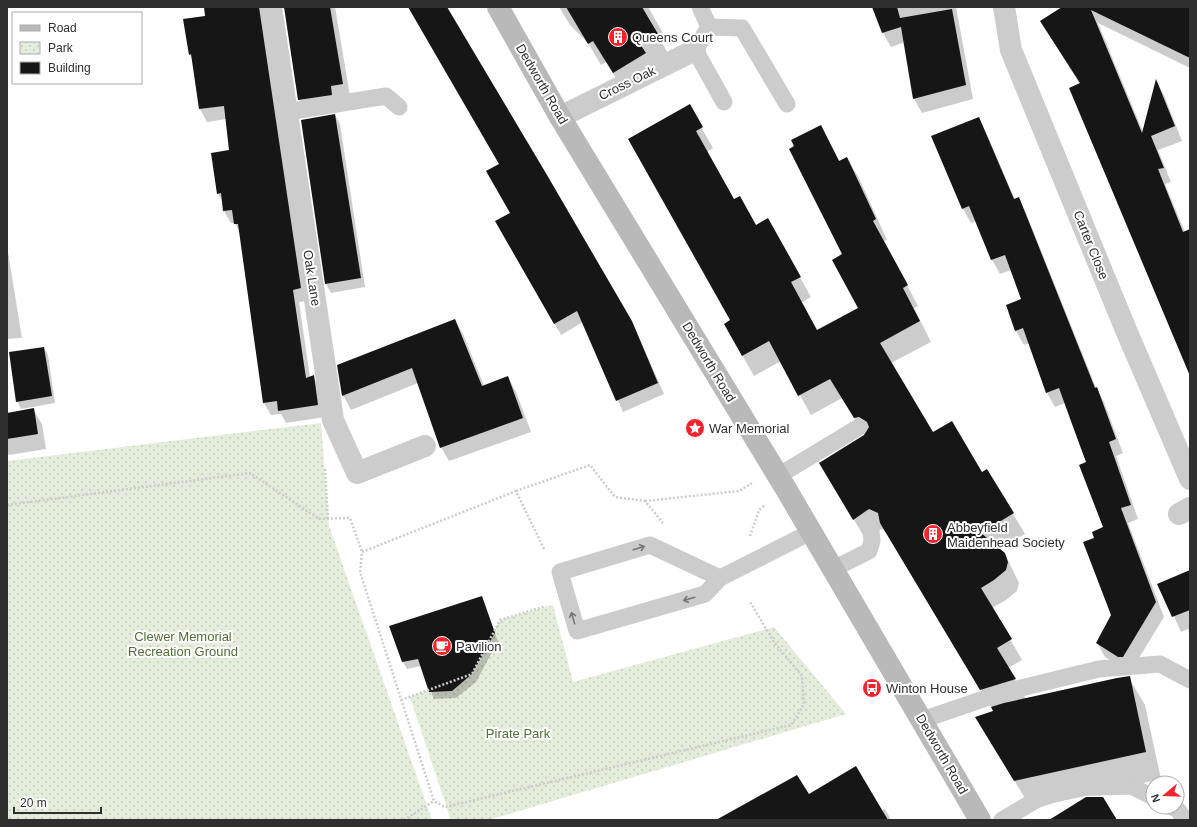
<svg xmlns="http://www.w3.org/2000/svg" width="1197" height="827" font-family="Arial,sans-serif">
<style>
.park{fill:url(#park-dots)}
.shadow{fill:#0003}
.building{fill:#161616}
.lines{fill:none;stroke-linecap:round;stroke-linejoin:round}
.path{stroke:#ccc;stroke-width:2.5;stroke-dasharray:2 2;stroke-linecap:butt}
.service{stroke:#ccc;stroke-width:17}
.minor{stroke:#ccc;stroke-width:22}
.secondary{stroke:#b9b9b9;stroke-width:22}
.oneway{stroke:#767676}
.labels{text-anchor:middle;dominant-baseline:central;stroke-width:4;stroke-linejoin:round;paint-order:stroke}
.poi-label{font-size:13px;fill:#2f2f2f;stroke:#fff;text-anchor:start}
.street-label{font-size:13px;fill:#2f2f2f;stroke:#fff}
.park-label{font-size:13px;fill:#506e38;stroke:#fff}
</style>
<defs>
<pattern id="park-dots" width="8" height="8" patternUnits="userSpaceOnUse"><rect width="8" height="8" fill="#e4eddb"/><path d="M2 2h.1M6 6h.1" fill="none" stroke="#c4ccbc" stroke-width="1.8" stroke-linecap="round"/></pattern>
</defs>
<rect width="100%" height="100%" fill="#fff"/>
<g class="park">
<path d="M321 423 329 526 432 820H7V461Z"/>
<path d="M553 605 573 682 774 627 846 714 489 820H451L410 697 472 674 500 620Z"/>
</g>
<g class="shadow">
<path d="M205 7H277L307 301 299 302 310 377 313 376 320 388 325 417 286 423 281 414 271 415 264 403 240 233 235 223H231L224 211 223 202 218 194 230 151 226 119 207 122 200 109 193 60 189 54 207 17Z"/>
<path d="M277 7H335L350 96 306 112 299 100 285 9Z"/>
<path d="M409 7H447L637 333 664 394 623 412 583 322 561 335 496 222 511 213 500 164Z"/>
<path d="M559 7H648L663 33 658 36 669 55 626 94 606 62 601 65 588 43 570 25Z"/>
<path d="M882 7H956L973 99 922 113 914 99 905 42 891 47 883 33 874 10Z"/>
<path d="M1064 7H1162L1190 21V68L1098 23 1143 132 1157 82 1164 95 1182 141 1158 150 1171 182 1165 184 1185 232 1190 235V368L1080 84 1041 22Z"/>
<path d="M689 106 713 148 707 152 734 200 756 226 779 240 811 297 801 303 817 331 860 308 843 255 821 126 840 162 847 158 859 178 887 240 884 241 918 306 914 308 931 342 891 363 933 433 982 473 987 470 1025 534 999 549 1005 554 1019 583 1017 591 1006 600 992 608 1022 660 1008 668 1026 699 1129 678 1145 705 1161 779 1031 808 976 718 994 711 886 531 881 529 866 540 832 483 865 436 842 398 811 415 781 361 754 376 725 325 731 321Z"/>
<path d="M335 115 340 124 365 287 331 293 326 284 302 121Z"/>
<path d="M978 118 986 132 1015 200 1018 199 1026 213 1097 390 1104 402 1123 453 1116 456 1138 519 1128 523 1164 617 1131 671H1127L1105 657 1097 643 1112 616 1095 539 1104 528 1088 462 1065 403 1055 407 1047 393 1030 343 1024 345 1016 331 1007 306 1022 300 1011 270 1000 274 992 260 976 221 971 223 963 209 933 137Z"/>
<path d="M7 246 22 338 7 339Z"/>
<path d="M455 320 463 334 484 386 508 377 516 392 531 432 449 461 441 447 418 383 351 410 343 395Z"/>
<path d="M44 348 48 355 55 403 21 409 17 401Z"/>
<path d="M33 409 42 424 46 449 9 455 7 452V414Z"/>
<path d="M1190 571V634L1188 629 1181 632 1159 584Z"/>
<path d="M481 597 498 641 476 682 456 698 434 699 421 666 407 669 403 662Z"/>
<path d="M809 796 882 811 885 809 891 820H752Z"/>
</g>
<g class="building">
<path d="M204 7H259L301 288 293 290 306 378 314 375 318 405 278 411 277 401 263 403 238 224H234L232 210 223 211 221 193 217 194 211 153 229 150 224 106 199 109 191 54 189 55 183 19 205 16Z"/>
<path d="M284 7H330L343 84 331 86 332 95 298 100Z"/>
<path d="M408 7H447L547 175 632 321 658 383 616 401 577 311 554 324 495 221 510 213 486 171 499 164Z"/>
<path d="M566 7H642L658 34 640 44 646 53 613 73 593 41 588 44Z"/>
<path d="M872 7H897L900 18 952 9 966 85 913 99 901 27 882 33Z"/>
<path d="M1062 7H1190V58L1091 10 1142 133 1156 79 1175 126 1151 136 1164 168 1158 169 1183 232 1190 229V376L1069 88 1080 83 1040 21Z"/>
<path d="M690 104 703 127 696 131 734 199 740 196 756 225 768 218 801 277 791 282 817 330 858 308 832 260 842 254 789 149 794 146 791 140 821 125 839 161 847 157 876 219 873 221 908 285 903 288 920 321 880 343 933 432 952 421 982 472 987 469 1014 513 981 533 1005 553 1008 562 1006 570 994 580 981 588 1012 639 997 648 1016 679 980 690 880 523 878 513 869 509 853 520 819 463 864 435 869 427 867 422 859 417 854 418 830 379 798 396 769 341 742 356 724 324 730 320 628 139Z"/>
<path d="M335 114 361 278 325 284 301 120Z"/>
<path d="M979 117 1014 199 1019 197 1095 388 1097 387 1116 439 1109 442 1131 505 1121 508 1156 602 1123 657H1118L1096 643 1111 615 1083 542 1094 538 1092 532 1103 527 1079 465 1086 462 1072 424 1059 388 1046 393 1023 328 1015 331 1006 305 1021 299 1005 255 991 260 969 206 962 209 931 136Z"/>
<path d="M455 319 482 386 508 376 523 418 440 448 412 368 342 396 337 365Z"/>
<path d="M44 347 52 396 16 402 9 352Z"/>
<path d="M34 408 38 434 7 439V413Z"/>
<path d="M1190 570V610L1172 617 1157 584Z"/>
<path d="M482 596 495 633 472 674 452 691 429 692 418 659 402 662 389 626Z"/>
<path d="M1130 676 1146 752 1014 781 975 717 993 711 991 707 1004 703 1117 678Z"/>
<path d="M856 766 888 820H716L797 775 809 794Z"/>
<path d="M1086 797H1103L1117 820H1049Z"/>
</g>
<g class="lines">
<g class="path">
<path d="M325 469 328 519"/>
<path d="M516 491 590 465 615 497 645 501 663 523"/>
<path d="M645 501 739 491 752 483"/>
<path d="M7 505 250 473 319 519 350 518 362 552"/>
<path d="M750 536 759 510 765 505"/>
<path d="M544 549 516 491 362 552 360 572 433 798 434 801 445 807 791 725 804 704 802 676 774 642 750 602"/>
<path d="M401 700 472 674 500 620 546 606"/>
<path d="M404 820 434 801"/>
</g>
<g class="service">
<path d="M700 7 709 27 695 50 724 102"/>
<path d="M709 27 742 28 787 104"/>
<path d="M287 112 386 96 399 107"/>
<path d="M778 476 859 427"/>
<path d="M833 569 869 551 872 541 870 519"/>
<path d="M720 578 650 545 560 572 577 631 705 594 720 578 811 532"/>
<path d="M922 720 1001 693 1099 669 1160 664 1190 680"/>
<path d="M1172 807 1178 810 1185 820"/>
<path d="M1002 820 1036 800 1070 788 1131 786 1153 797"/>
</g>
<g class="minor">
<path d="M271 7 333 420 357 473 425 446"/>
<path d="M1004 7 1011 50 1126 330 1190 479"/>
<path d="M560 117 695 50"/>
<path d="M1179 514 1190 508"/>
</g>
<path class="secondary" d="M498 7 560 117 786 489 980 820"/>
</g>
<defs><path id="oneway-shaft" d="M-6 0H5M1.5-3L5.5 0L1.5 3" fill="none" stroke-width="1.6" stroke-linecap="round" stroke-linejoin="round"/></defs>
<g class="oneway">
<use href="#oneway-shaft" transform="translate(639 548) rotate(-17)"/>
<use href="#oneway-shaft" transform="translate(689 599) rotate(164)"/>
<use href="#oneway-shaft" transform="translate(573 618) rotate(-106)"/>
</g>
<defs>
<g id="building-disc" transform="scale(1)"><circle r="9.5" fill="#f3242c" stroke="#fff"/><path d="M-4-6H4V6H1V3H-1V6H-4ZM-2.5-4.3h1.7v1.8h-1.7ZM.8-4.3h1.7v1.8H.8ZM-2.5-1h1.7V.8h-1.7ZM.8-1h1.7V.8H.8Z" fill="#fff"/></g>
<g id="sight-disc" transform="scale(1)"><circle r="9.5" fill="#f3242c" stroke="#fff"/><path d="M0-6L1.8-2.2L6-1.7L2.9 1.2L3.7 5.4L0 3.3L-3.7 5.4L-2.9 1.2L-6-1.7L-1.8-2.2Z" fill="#fff"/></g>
<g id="cafe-disc" transform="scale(1)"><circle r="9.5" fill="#f3242c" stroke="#fff"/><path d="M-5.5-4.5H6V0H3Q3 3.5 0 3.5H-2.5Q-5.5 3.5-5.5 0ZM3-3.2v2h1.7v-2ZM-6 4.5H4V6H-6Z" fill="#fff"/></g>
<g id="bus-disc" transform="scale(1)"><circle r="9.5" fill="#f3242c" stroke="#fff"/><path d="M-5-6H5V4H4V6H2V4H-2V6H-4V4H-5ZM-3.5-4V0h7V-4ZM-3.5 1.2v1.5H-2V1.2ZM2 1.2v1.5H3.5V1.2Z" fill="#fff"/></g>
</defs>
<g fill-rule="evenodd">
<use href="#building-disc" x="618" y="37"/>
<use href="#sight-disc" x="695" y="428"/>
<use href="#building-disc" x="933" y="534"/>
<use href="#cafe-disc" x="442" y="646"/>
<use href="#bus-disc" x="872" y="688"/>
</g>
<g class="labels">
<g class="poi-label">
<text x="632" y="37">Queens Court</text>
<text x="709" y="428">War Memorial</text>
<text x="947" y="527">Abbeyfield<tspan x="947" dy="15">Maidenhead Society</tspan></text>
<text x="456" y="646">Pavilion</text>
<text x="886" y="688">Winton House</text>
</g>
<g class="street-label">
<text transform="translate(627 83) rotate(-26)">Cross Oak</text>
<text transform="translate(542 84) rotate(60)">Dedworth Road</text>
<text transform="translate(1091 245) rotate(68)">Carter Close</text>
<text transform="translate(312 278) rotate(81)">Oak Lane</text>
<text transform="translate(709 362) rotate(59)">Dedworth Road</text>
<text transform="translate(942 754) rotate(60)">Dedworth Road</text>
</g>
<g class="park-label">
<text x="183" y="636">Clewer Memorial<tspan x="183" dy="15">Recreation Ground</tspan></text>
<text x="518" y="733">Pirate Park</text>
</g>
</g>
<rect width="1197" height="827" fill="none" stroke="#2f2f2f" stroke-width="16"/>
<rect x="12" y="12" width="130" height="72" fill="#ffffff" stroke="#acacac"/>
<rect x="20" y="25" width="20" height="6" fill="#b9b9b9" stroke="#acacac"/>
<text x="48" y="32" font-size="12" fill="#2f2f2f">Road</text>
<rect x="20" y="42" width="20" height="12" fill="url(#park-dots)" stroke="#acacac"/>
<text x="48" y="52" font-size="12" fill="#2f2f2f">Park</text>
<rect x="20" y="62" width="20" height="12" fill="#161616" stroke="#acacac"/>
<text x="48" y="72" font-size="12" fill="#2f2f2f">Building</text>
<g transform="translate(1165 795) rotate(251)"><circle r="19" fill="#ffffff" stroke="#acacac"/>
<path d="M0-3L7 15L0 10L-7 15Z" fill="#f3242c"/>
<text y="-6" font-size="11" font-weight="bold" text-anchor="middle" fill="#2f2f2f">N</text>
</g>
<path d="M14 807v6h87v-6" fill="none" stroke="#2f2f2f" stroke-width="2"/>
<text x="20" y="807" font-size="12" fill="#2f2f2f" stroke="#ffffff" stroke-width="3" paint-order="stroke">20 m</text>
</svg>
